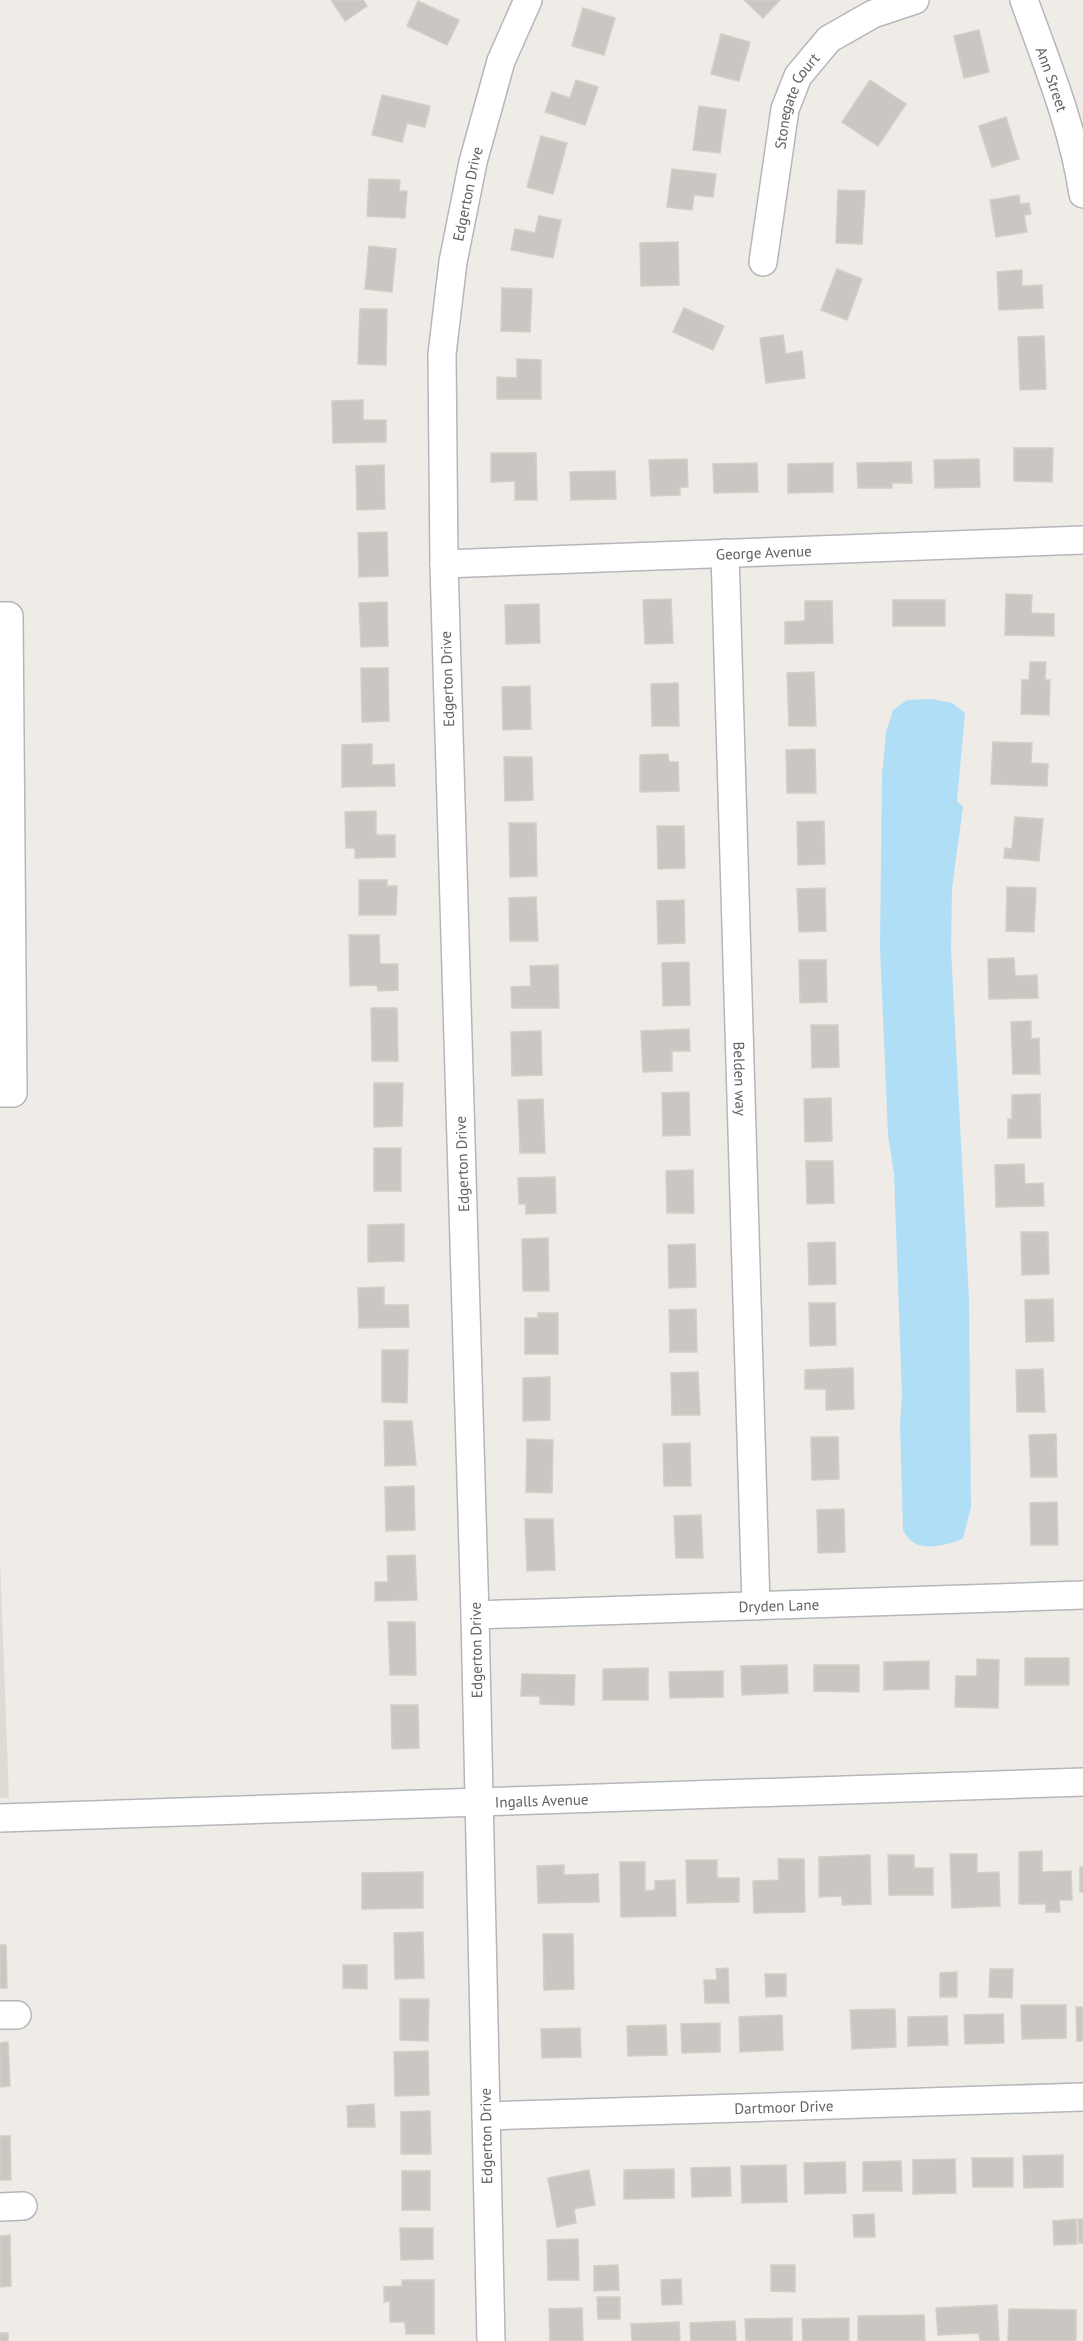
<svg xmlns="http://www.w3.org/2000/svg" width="1083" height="2341" font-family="'PT Sans',sans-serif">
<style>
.education{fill:#dedbd5}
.water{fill:#afdef6}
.building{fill:#cac7c3;stroke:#d3cec6;stroke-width:1.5}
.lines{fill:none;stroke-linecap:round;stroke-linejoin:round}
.minor-casing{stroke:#b4b7ba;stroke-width:30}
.minor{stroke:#fff;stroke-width:27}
.labels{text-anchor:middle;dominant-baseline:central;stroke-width:4.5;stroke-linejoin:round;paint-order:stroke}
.street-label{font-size:15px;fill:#5e6265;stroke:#fff}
</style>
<rect width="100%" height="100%" fill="#efece7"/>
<path class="education" d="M0 1559 9 1798H0Z"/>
<path class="water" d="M932 699 952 703 965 713 957 801 963 807 952 888 951 949 969 1300 971 1507 963 1539C943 1546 914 1555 903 1530L900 1424 902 1397 894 1174 888 1135 880 947 882 775 886 733 893 710 907 700Z"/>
<g class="building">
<path d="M331 0H363L367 6 345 21Z"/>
<path d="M744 0H780L763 18Z"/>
<path d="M418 1 459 20 447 45 407 26Z"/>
<path d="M583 8 615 18 604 55 572 46Z"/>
<path d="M979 30 989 72 964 78 954 36Z"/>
<path d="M721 34 750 42 739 81 711 74Z"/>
<path d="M576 80 598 87 585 125 545 112 552 92 570 98Z"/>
<path d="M870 80 906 104 878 146 842 122Z"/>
<path d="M382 95 430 106 425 127 407 123 402 142 372 135Z"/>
<path d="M699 106 726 110 720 153 693 150Z"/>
<path d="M1006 117 1019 159 992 167 979 126Z"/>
<path d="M541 136 567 143 553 194 527 187Z"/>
<path d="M672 169 716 174 713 197 694 195 692 210 667 207Z"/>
<path d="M369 179 400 180 399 191H407L405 218 367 216Z"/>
<path d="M838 190 865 191 862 244 836 243Z"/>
<path d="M1019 195 1020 204 1029 203 1031 214 1024 215 1027 232 996 237 990 200Z"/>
<path d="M539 216 561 220 553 258 511 250 515 229 535 233Z"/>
<path d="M678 242 679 285 641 286 640 243Z"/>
<path d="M369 246 396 249 392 292 365 289Z"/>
<path d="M837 269 862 279 847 320 821 310Z"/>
<path d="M1022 270V286L1042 285 1043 308 999 310 997 272Z"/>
<path d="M502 288 532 289 530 332 501 331Z"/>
<path d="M684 308 724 326 713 350 673 332Z"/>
<path d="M360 309H387L386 365 358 364Z"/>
<path d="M783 335 786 354 802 351 805 378 766 383 760 338Z"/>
<path d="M1044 336 1046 389 1020 390 1018 337Z"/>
<path d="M517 359 541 360V399H497V377L517 378Z"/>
<path d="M363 400V420H386V442L333 443 332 401Z"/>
<path d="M1014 448H1053L1052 482 1014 481Z"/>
<path d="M491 453H536L537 500H515V481L491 482Z"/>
<path d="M687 459 688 487H680V495L651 496 649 460Z"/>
<path d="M979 459 980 487 935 488 934 460Z"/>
<path d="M911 462 912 483H892V488H858L857 463Z"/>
<path d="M757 463 758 492 714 493 713 464Z"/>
<path d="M833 463V492L788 493V464Z"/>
<path d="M384 465 385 509 357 510 356 466Z"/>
<path d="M615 471 616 499 571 500 570 472Z"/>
<path d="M387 532 388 576 359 577 358 533Z"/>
<path d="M1006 594 1032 595 1031 613 1054 614V636L1005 635Z"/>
<path d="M671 599 673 643 645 644 643 600Z"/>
<rect x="893" y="600" width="52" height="26"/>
<path d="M805 601H832L833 643 785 644V622L805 621Z"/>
<path d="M387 602 388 646 361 647 359 603Z"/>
<path d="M539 604 540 643 506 644 505 605Z"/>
<path d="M1030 662H1046L1045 680H1050L1049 715 1021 714 1022 680H1029Z"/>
<path d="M361 668H388L389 721 362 722Z"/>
<path d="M814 672 816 726H789L787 673Z"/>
<path d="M678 683 679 726H652L651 684Z"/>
<path d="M530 686 531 729 503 730 502 687Z"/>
<path d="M993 742 1032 743 1031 763 1048 764 1047 786 991 784Z"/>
<path d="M372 744V765L394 764 395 786 342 787V745Z"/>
<path d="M815 749 816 793H787L786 750Z"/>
<path d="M668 754 669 762H678L679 791 640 792V755Z"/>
<path d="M504 757H532L533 800 505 801Z"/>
<path d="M376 811V835H395V857L355 858V848H346L345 812Z"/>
<path d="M1015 817 1043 819 1039 861 1004 858 1005 848 1012 849Z"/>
<path d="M824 821 825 864 798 865 797 822Z"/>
<path d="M509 823H536L537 876 510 877Z"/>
<path d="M657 826H684L685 868 658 869Z"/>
<path d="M359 880H387V886H397L396 915H359Z"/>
<path d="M1007 887 1036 888 1034 932 1006 931Z"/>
<path d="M825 888 826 931 799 932 797 889Z"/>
<path d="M536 897 538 941H510L509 898Z"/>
<path d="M684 900 685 943 658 944 657 901Z"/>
<path d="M349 935H379L380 964H398V990L378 991 377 985 350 986Z"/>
<path d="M1014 958 1015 976 1037 975 1038 998 989 999 988 959Z"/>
<path d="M799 960H826L827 1002 800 1003Z"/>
<path d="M689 962 690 1005 663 1006 662 963Z"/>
<path d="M558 965 559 1008H512L511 987 531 986 530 966Z"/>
<path d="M371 1008H397L398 1061H372Z"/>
<path d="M1031 1021V1039L1039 1038 1040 1074H1013L1011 1022Z"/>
<path d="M811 1025H838L839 1067 812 1068Z"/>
<path d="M689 1029 690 1051H672V1071L643 1072 641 1031Z"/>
<path d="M541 1031 542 1075 512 1076 511 1032Z"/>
<path d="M374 1083H403L402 1126 374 1127Z"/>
<path d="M689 1092 690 1135 663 1136 662 1093Z"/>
<path d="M1040 1094 1041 1138H1008V1119H1012V1095Z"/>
<path d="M831 1098 832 1141 805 1142 804 1099Z"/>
<path d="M543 1099 545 1153H520L518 1100Z"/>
<rect x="374" y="1148" width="27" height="43"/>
<path d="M806 1161H833L834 1203 807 1204Z"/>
<path d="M1024 1164 1025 1184 1043 1183 1044 1206 996 1207 995 1165Z"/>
<path d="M693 1170 694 1213H667L666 1171Z"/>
<path d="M555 1177 556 1213 526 1214V1204H519L518 1178Z"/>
<path d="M404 1224V1261L368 1262V1225Z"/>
<path d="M1021 1232H1048L1049 1274 1022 1275Z"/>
<path d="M548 1238 549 1291H523L522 1239Z"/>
<path d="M835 1242 836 1284 809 1285 808 1243Z"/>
<path d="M695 1244 696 1287 669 1288 668 1245Z"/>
<path d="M384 1287V1305H408L409 1327 359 1328 358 1288Z"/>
<path d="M1053 1299 1054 1341 1026 1342 1025 1300Z"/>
<path d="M809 1303H835L836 1345 810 1346Z"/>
<path d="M696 1309 697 1352H670L669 1310Z"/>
<path d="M538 1313H558V1354H525V1318H538Z"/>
<path d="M382 1350H408L407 1403 382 1402Z"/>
<path d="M853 1368 854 1409 826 1410V1389H805V1370Z"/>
<path d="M1043 1369 1045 1412H1017L1016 1370Z"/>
<path d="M698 1372 700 1415H672L671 1373Z"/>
<path d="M550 1377V1420L523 1421V1378Z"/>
<path d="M384 1421H412L416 1465 385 1466Z"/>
<path d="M1056 1434 1057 1477H1031L1029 1435Z"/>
<path d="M811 1437H838L839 1479 812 1480Z"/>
<path d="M527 1439 553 1440 552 1493 526 1492Z"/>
<path d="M690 1443 691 1486H664L663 1444Z"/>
<path d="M414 1486 415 1530 386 1531 385 1487Z"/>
<path d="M1057 1502 1058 1545H1031L1030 1503Z"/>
<path d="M844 1509 845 1552 818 1553 817 1510Z"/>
<path d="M701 1515 703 1558H676L674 1516Z"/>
<path d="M525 1519H553L555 1570 527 1571Z"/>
<path d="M415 1555 417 1600 375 1601V1582H388L387 1556Z"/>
<path d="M388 1622H415L416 1675H390Z"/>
<rect x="1025" y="1658" width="44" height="27"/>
<path d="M977 1659 999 1660 998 1708 955 1707 956 1676H977Z"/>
<path d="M929 1661V1689L884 1690V1662Z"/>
<path d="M787 1665 788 1693 742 1695 741 1666Z"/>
<path d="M814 1665H859V1692L814 1691Z"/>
<path d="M648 1668V1700H603V1669Z"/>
<path d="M723 1671V1697L670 1698 669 1672Z"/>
<path d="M522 1674 575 1675 574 1705 540 1704V1696H521Z"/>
<path d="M391 1705H418L419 1748 392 1749Z"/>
<path d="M1042 1851V1872L1071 1871 1072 1900H1059L1060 1912H1046V1904H1019V1852Z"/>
<path d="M950 1854H977V1873L999 1872 1000 1906 952 1908Z"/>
<path d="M870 1855 871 1904 842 1905V1896L819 1897V1857Z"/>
<path d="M888 1855H914V1868H933V1895H889Z"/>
<path d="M778 1859H804L805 1912 754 1913 753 1881 779 1880Z"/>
<path d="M686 1860H717V1878H739V1902L687 1903Z"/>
<path d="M620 1862H645V1891L655 1890V1881L675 1880 676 1916 621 1917Z"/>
<path d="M564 1865V1875L598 1874 599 1902 538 1903 537 1866Z"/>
<rect x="1080" y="1867" width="3" height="25"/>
<path d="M423 1872V1908L362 1909V1873Z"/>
<path d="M423 1932 424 1978 395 1979 394 1933Z"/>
<path d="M543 1934H573L574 1989 544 1990Z"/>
<path d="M0 1945H6L7 1988H0Z"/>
<path d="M343 1965H367V1989L343 1988Z"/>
<path d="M728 1968 729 2003H705L704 1980H717L716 1969Z"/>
<path d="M990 1969H1013L1012 1998 989 1997Z"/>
<path d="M957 1972V1997H940V1973Z"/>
<path d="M765 1974H786V1996L766 1997Z"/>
<path d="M400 1999H429L428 2041 400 2040Z"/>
<path d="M1021 2005H1066V2038L1022 2039Z"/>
<path d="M1076 2007H1083V2041H1077Z"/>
<path d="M895 2009 896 2047 852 2049 850 2010Z"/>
<path d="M1003 2014 1004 2043 965 2044 964 2015Z"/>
<path d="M782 2015 783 2050 740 2052 739 2017Z"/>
<path d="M947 2016 948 2045 908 2046V2017Z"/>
<path d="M720 2023V2052L682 2053 681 2024Z"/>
<path d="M666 2025 667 2055 628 2056 627 2026Z"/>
<path d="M580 2028 581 2057 542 2058 541 2029Z"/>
<path d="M8 2042 10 2086 0 2087V2043Z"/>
<path d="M428 2051 429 2095 395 2096 394 2052Z"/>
<path d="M374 2104 375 2127H348L347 2106Z"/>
<path d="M430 2111 431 2154H401V2112Z"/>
<path d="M0 2136H10L11 2180H0Z"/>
<path d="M1063 2155V2187L1024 2188 1023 2156Z"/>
<path d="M972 2158H1013V2187H973Z"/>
<path d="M955 2159 956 2193 913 2194V2160Z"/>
<path d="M901 2161 902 2191H863V2162Z"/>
<path d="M845 2162 846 2193 805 2194 804 2163Z"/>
<path d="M786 2165 787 2202 742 2203 741 2166Z"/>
<path d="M730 2167 731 2196 692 2197 691 2168Z"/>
<path d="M674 2169V2198L624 2199V2170Z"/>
<path d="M589 2170 595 2205 574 2209 576 2223 557 2227 548 2178Z"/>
<rect x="402" y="2171" width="28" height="39"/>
<path d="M874 2214 875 2237H854L853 2215Z"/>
<path d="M1076 2219 1077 2244 1054 2245 1053 2221Z"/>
<path d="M1078 2219H1083V2243H1079Z"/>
<path d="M400 2228H433V2259L401 2260Z"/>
<path d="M10 2235 11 2286 0 2287V2236Z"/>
<path d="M578 2239 579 2280H548L547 2240Z"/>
<path d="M618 2265 619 2290 594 2291V2266Z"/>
<path d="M771 2265H795V2292L771 2291Z"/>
<path d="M681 2279 682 2304 662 2305 661 2280Z"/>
<path d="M402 2280H434V2334H406L405 2322H390V2301L384 2302V2287L402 2286Z"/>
<path d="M597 2297H620V2319H598Z"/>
<path d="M997 2305 999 2341H980L979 2333 938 2335 936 2308Z"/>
<path d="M582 2308 583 2341H550L549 2309Z"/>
<path d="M1009 2309 1076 2310V2341H1008Z"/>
<path d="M924 2315 925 2341H858V2316Z"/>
<path d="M792 2318V2341H746L745 2319Z"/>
<path d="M849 2318V2341H803L802 2319Z"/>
<path d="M735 2321 736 2341H691L690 2323Z"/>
<path d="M679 2322 680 2341H632L631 2324Z"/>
<rect x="0" y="2333" width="8" height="8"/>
</g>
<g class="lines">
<g class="minor-casing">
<g id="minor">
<path id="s1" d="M1024 0C1047 64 1073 127 1083 194"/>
<path id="s2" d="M763 262 785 109 798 76 829 39 873 14 915 0"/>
<path id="s3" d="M725 553 756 1606"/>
<path id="s4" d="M444 564 1083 540"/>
<path d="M0 616H9L13 1093H0"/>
<path id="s5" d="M475 1615 1083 1595"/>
<path id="s6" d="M0 1818 1083 1782"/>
<path d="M0 2015H17"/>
<path id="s7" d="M486 2116 1083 2097"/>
<path d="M0 2207 23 2206"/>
<path id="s8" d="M491 2341 475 1615 444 564 442 354 453 262 473 162 501 61 528 0"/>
</g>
</g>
<use href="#minor" class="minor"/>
</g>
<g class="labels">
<g class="street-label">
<text stroke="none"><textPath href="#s1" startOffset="84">Ann Street</textPath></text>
<text stroke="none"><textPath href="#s2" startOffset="166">Stonegate Court</textPath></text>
<text stroke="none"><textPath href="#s8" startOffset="2150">Edgerton Drive</textPath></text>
<text stroke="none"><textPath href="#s4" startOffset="320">George Avenue</textPath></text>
<text transform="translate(447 679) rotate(-92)">Edgerton Drive</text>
<text stroke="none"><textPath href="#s3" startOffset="526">Belden way</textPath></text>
<text transform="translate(462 1164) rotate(-92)">Edgerton Drive</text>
<text stroke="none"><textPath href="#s5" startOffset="304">Dryden Lane</textPath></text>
<text transform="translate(476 1650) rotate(-91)">Edgerton Drive</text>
<text stroke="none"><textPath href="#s6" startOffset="542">Ingalls Avenue</textPath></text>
<text stroke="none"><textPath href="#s7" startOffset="298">Dartmoor Drive</textPath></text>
<text transform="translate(486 2136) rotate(-91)">Edgerton Drive</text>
</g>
</g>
</svg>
